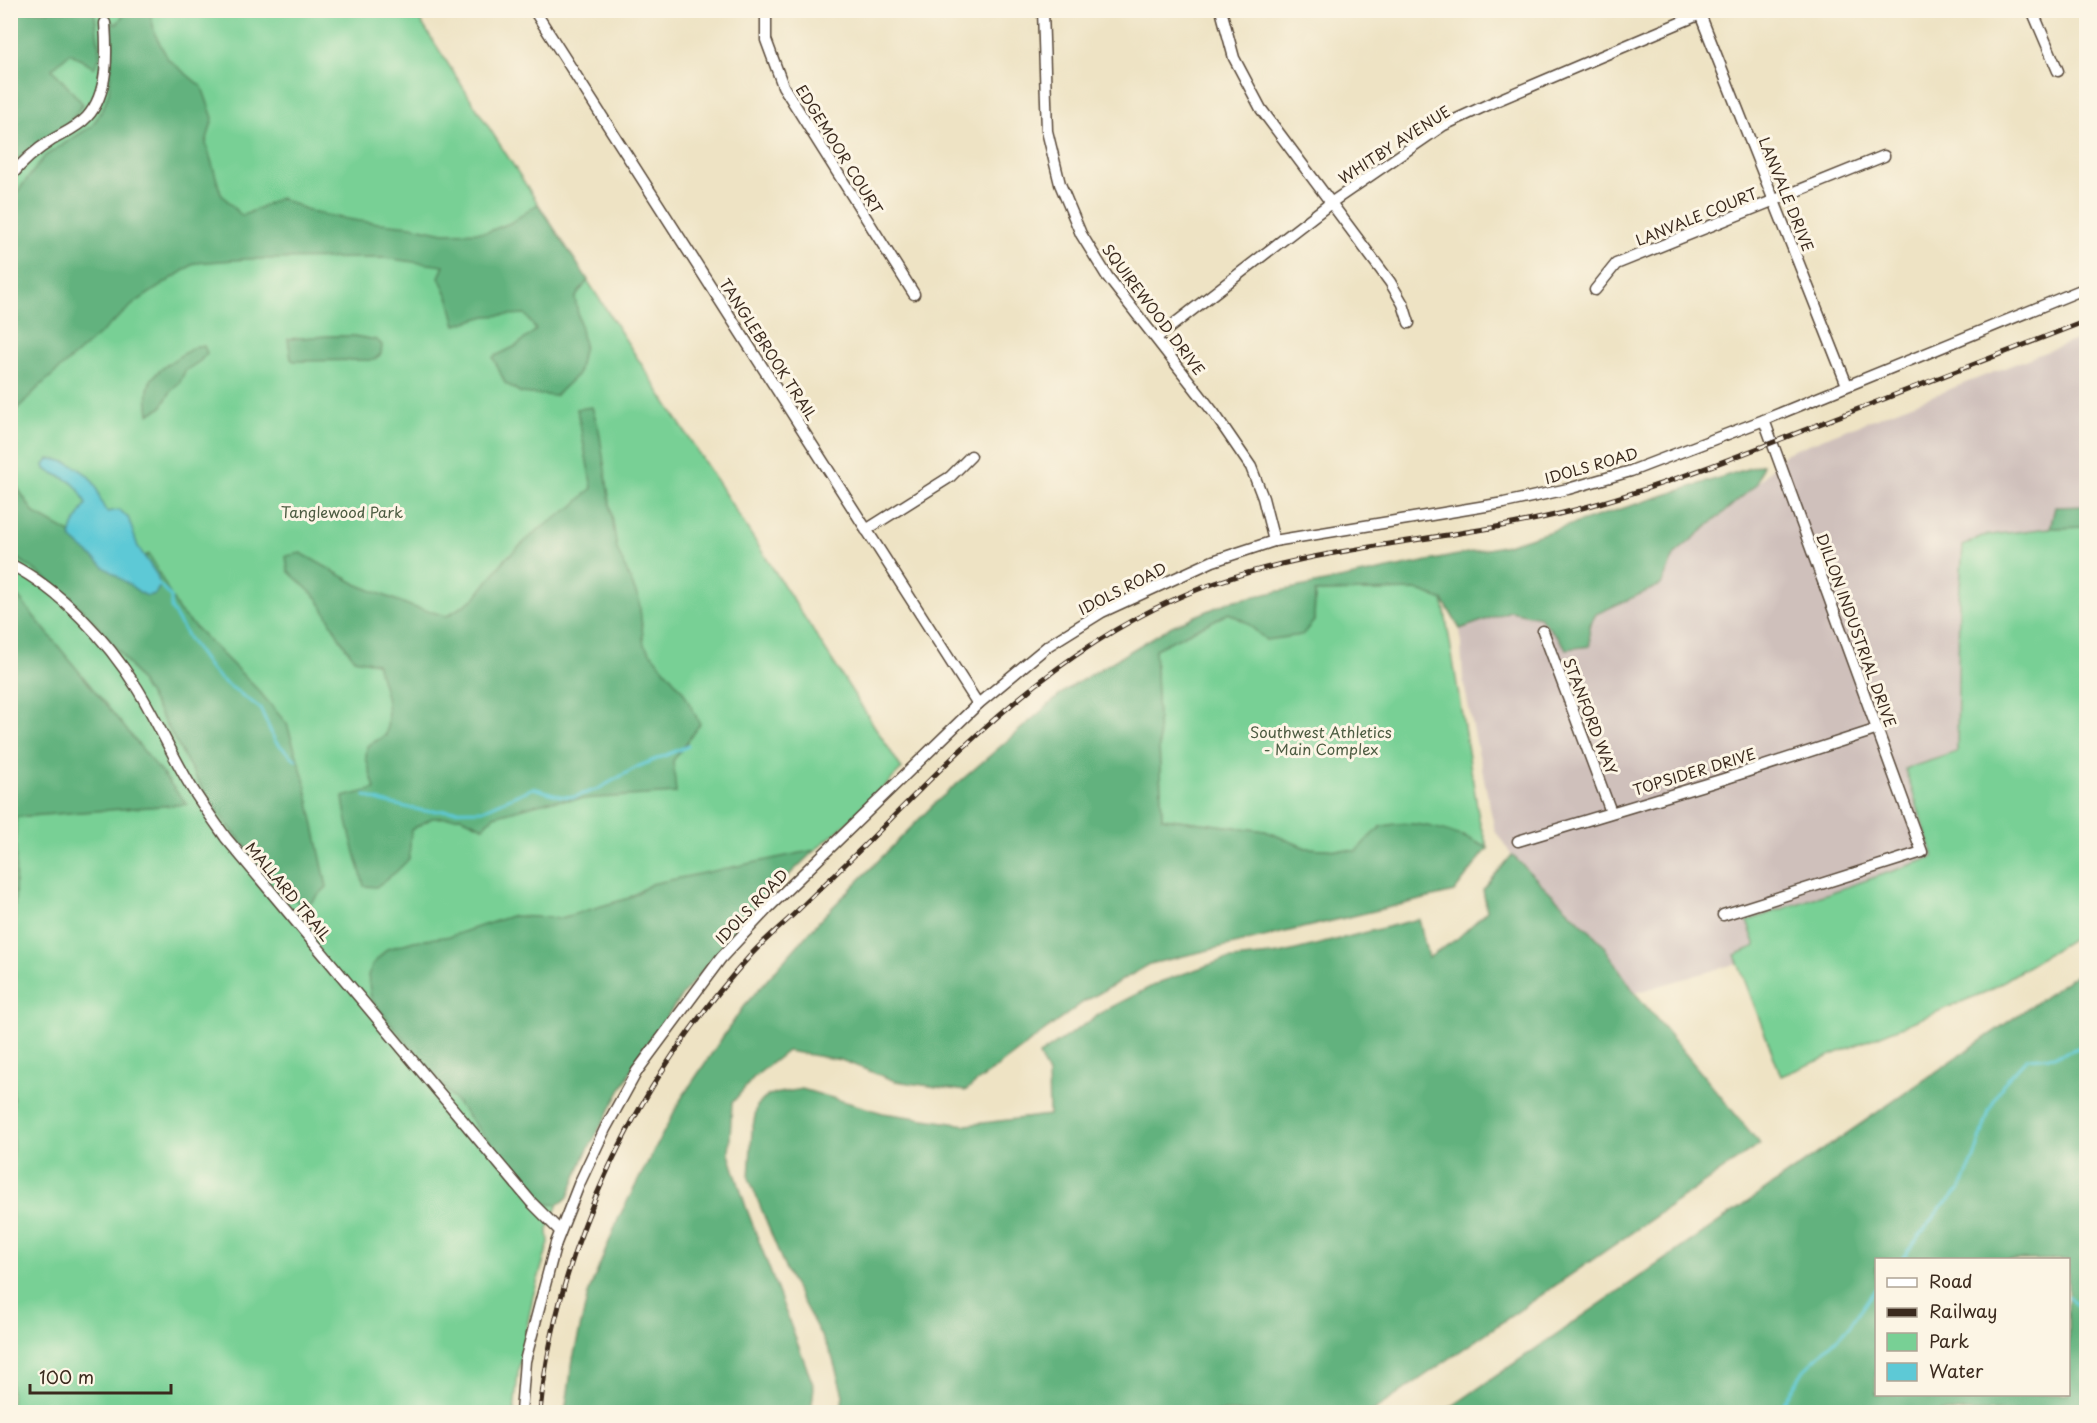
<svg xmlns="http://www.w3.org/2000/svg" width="2097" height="1423" font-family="'Playpen Sans',sans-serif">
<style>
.industrial{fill:#cfc0bb}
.green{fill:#78d095;stroke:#5a7d5a;stroke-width:1.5}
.forest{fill:#62b27e;stroke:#4e6e4e;stroke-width:1.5;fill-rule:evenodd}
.water{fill:#5dc9d6;stroke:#4c7a7a;stroke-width:1.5}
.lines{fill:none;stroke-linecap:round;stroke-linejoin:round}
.stream{stroke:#5dc9d6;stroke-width:3}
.minor-casing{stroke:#564637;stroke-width:13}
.minor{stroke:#fff;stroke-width:10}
.rail-casing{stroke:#3b2a1e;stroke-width:5}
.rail{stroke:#fcf5e5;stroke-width:3;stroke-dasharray:9;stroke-linecap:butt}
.labels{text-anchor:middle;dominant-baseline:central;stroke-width:6;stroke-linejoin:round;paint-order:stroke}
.street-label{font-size:15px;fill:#3b2a1e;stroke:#fcf5e5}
.park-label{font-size:15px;fill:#4d5c42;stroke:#fcf5e5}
</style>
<rect width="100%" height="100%" fill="#fcf5e5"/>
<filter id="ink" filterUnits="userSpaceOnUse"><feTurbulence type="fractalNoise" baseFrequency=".0167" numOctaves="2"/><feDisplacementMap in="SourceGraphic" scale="12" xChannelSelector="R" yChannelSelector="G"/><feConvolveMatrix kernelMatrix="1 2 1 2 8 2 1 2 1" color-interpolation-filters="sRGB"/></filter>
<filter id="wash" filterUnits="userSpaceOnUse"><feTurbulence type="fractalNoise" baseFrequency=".008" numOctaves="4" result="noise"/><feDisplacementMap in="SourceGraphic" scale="24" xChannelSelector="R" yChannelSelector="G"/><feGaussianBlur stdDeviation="1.35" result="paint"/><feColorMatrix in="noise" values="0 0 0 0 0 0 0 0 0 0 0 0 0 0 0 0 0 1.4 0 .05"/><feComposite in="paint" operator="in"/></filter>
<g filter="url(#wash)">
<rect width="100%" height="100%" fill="#eee3c4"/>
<path class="industrial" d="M2086 336V506L2055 507 2050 528 1982 536 1959 599 1957 752 1905 769 1935 857 1748 921 1756 946 1735 955 1738 963 1635 993 1601 942 1512 855 1495 831 1463 680 1460 629 1510 611 1540 617 1567 649 1589 626 1596 614 1661 585 1675 554 1757 484 1786 453Z"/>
<g class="green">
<path d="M10 11H414L902 769 854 817 815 850 807 852 781 876 664 1010 567 1180 548 1230 549 1243 533 1296 518 1373 514 1412H11Z"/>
<path d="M2086 527V930L1988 991 1781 1076 1735 955 1756 946 1747 921 1934 857 1905 769 1957 752 1959 599 1963 546 1982 536 2050 528Z"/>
<path d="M1416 590 1443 600 1480 824 1488 848 1464 836 1382 826 1356 851 1306 848 1265 831 1162 818 1155 649 1229 613 1246 622 1266 640 1314 621 1315 592Z"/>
</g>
<g class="forest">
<path d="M11 11H92L95 16 100 57 94 68 70 53 52 69 83 104 69 123 11 163Z"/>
<path d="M126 11H150L155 34 168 59 202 87 213 118 206 143 221 194 242 216 280 198 315 213 359 221 411 226 444 233 487 232 510 223 538 204 588 280 575 298 584 345 578 374 555 396 521 393 505 383 493 357 516 346 536 330 525 314 486 316 456 325 449 299 439 277 444 266 384 258 247 259 195 263 136 302 40 386 11 415V200L45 156 92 126 103 109 109 92 111 70 112 22 117 24Z"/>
<path d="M327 336H354L377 340 382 345 381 354 374 360 294 361 291 359 288 339Z"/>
<path d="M196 346H204L207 353 200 361 185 371 180 382 171 391 161 408 149 414C148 405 146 395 149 385 152 371 184 354 196 346Z"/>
<path d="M592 407 599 430 617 549 639 600 644 645 683 691 700 724 673 761 676 793 549 801 494 816 483 827 461 817 432 818 411 830 409 859 396 872 376 887 364 886C357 856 346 828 343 797L375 789 366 758 367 746 386 735C391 706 385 690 376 663L354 659 339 637 318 599 288 571 286 556 301 553 358 585 413 607 447 616 475 598 505 559 538 530 572 507 592 488 577 409Z"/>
<path d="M1763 464 1757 484 1675 554 1661 585 1596 614 1589 626 1590 646 1567 649 1540 617 1510 611 1460 629 1443 600 1416 590 1315 592 1314 621 1302 635 1266 640 1246 622 1229 613 1155 649 1162 818 1265 831 1306 848 1356 851C1364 844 1374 829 1384 826 1416 817 1460 834 1488 848L1454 892 1150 964 1082 1003 965 1091 895 1081 841 1060 787 1051 754 1077 732 1103 729 1154 746 1207 814 1387 811 1412H565L573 1359 588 1294 619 1217 681 1099 743 1007 821 919 935 803 1067 689 1172 626 1231 601 1507 545Z"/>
<path d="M10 476 34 513 127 565 149 554 179 611 258 690 287 724 304 779 327 887 304 909C278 880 248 852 225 821 189 774 166 717 132 669 100 623 58 584 11 554Z"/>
<path d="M2086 506V527L2050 528 2055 507Z"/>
<path d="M10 587 187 804 16 817 11 1294Z"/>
<path d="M815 850 756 907 683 994 642 1051 585 1155 568 1197C557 1209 546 1205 535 1197L371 999 368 975 373 964 387 949 414 941 451 936 511 916 561 918 629 898 651 884Z"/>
<path d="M1512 855 1601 942 1635 993 1760 1144 1372 1412H841L843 1395 832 1356 786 1271 749 1178 752 1131 757 1106 768 1095 802 1089 883 1113 966 1125 1049 1115 1048 1075 1039 1055 1106 1010 1160 982 1223 960 1280 954 1419 919 1428 958 1458 938 1487 911 1483 890Z"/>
<path d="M2086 968V1412H1444ZM1876 1260H2068V1394H1876Z"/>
</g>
<path class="water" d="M49 459C67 459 90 472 97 489 100 498 101 505 107 512L119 510 128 517 138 547 157 575 160 586 155 594 147 596 141 593 104 567 72 539 70 536 73 526 86 504C75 477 66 481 45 469L44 465Z"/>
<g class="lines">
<g class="stream">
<path d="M158 583 171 597V608L189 639 211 670 225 683 260 708 275 741 296 760"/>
<path d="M365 796 383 802 424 811 483 810 533 788 560 796 574 797 598 789 637 767 688 746"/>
<path d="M1901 1260 1942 1206 1960 1190 1974 1159 1989 1111 2003 1084 2027 1058 2056 1056 2086 1045"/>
<path d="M2068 1296 2086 1315"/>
<path d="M1778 1412 1804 1370 1848 1328 1876 1288"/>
</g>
</g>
</g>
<g filter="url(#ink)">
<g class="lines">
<g class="minor-casing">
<g id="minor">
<path d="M534 10 978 704"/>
<path d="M766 10V40L783 86 914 294"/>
<path d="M1043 10 1047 131 1060 184 1081 234 1107 276 1214 413 1251 467 1263 498 1274 541"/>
<path d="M1221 10 1234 58 1261 109 1390 282 1403 304 1409 323"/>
<path d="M2032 10 2058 71"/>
<path d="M1700 14 1847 385"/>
<path d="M10 177C22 162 36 150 52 140 64 133 78 127 87 117 109 93 107 52 105 23"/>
<path d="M1595 290 1616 264 1884 156"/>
<path d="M1156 338 1332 202 1444 125 1496 101 1710 10"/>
<path d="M866 530 950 477 971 456"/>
<path d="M10 564C62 591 106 639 137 688 156 719 171 753 190 785 201 803 214 821 226 838L531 1202 560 1231"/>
<path d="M1543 631 1611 812"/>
<path d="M1518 841 1724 779 1878 729"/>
<path d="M1723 915 1922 852 1764 420"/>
<path d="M521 1412 525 1361 556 1243 580 1182 605 1129 637 1071 721 958 768 908 978 704 1049 645 1102 612 1213 561 1274 541 1504 503 1568 489 1631 471 1764 420 2086 288"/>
</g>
</g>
<use href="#minor" class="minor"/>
<g class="rail-casing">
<path id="rail" d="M540 1412C557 1243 636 1083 749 957 762 942 778 929 793 915 822 887 851 859 880 830 969 739 1057 652 1175 599 1300 543 1440 545 1571 511 1663 487 1751 451 1840 416 1922 384 2004 352 2086 321"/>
</g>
<use href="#rail" class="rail"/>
</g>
</g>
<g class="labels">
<g class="street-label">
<text transform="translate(1394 144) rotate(-33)">WHITBY AVENUE</text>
<text transform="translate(840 149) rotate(58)">EDGEMOOR COURT</text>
<text transform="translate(1787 194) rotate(68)">LANVALE DRIVE</text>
<text transform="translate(1696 216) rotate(-22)">LANVALE COURT</text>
<text transform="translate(1154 309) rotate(53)">SQUIREWOOD DRIVE</text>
<text transform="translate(769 349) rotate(57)">TANGLEBROOK TRAIL</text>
<text transform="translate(1591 465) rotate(-16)">IDOLS ROAD</text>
<text transform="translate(1122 588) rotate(-27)">IDOLS ROAD</text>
<text transform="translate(1857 630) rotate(70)">DILLON INDUSTRIAL DRIVE</text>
<text transform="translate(1591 716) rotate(69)">STANFORD WAY</text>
<text transform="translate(1694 771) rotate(-17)">TOPSIDER DRIVE</text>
<text transform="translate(289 891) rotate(50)">MALLARD TRAIL</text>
<text transform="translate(751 906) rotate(-46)">IDOLS ROAD</text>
</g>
<g class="park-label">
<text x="342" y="511">Tanglewood Park</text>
<text x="1321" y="731">Southwest Athletics<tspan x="1321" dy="17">- Main Complex</tspan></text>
</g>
</g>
<rect width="2097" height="1423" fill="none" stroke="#fcf5e5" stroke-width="36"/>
<rect x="1875" y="1258" width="195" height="138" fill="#fcf5e5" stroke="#afa495" stroke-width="1.5"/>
<rect x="1887" y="1278" width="30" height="9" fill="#ffffff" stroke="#afa495" stroke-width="1.5"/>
<text x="1929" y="1288" font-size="18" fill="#3b2a1e">Road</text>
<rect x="1887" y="1308" width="30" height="9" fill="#3b2a1e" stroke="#afa495" stroke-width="1.5"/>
<text x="1929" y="1318" font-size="18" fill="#3b2a1e">Railway</text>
<rect x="1887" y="1333" width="30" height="18" fill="#78d095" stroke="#afa495" stroke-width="1.5"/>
<text x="1929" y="1348" font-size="18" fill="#3b2a1e">Park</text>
<rect x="1887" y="1363" width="30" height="18" fill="#5dc9d6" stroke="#afa495" stroke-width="1.5"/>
<text x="1929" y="1378" font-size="18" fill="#3b2a1e">Water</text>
<path d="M30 1384v9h141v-9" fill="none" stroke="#3b2a1e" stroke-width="3"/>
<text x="39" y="1384" font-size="18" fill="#3b2a1e" stroke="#fcf5e5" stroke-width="4.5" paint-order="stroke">100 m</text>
</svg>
